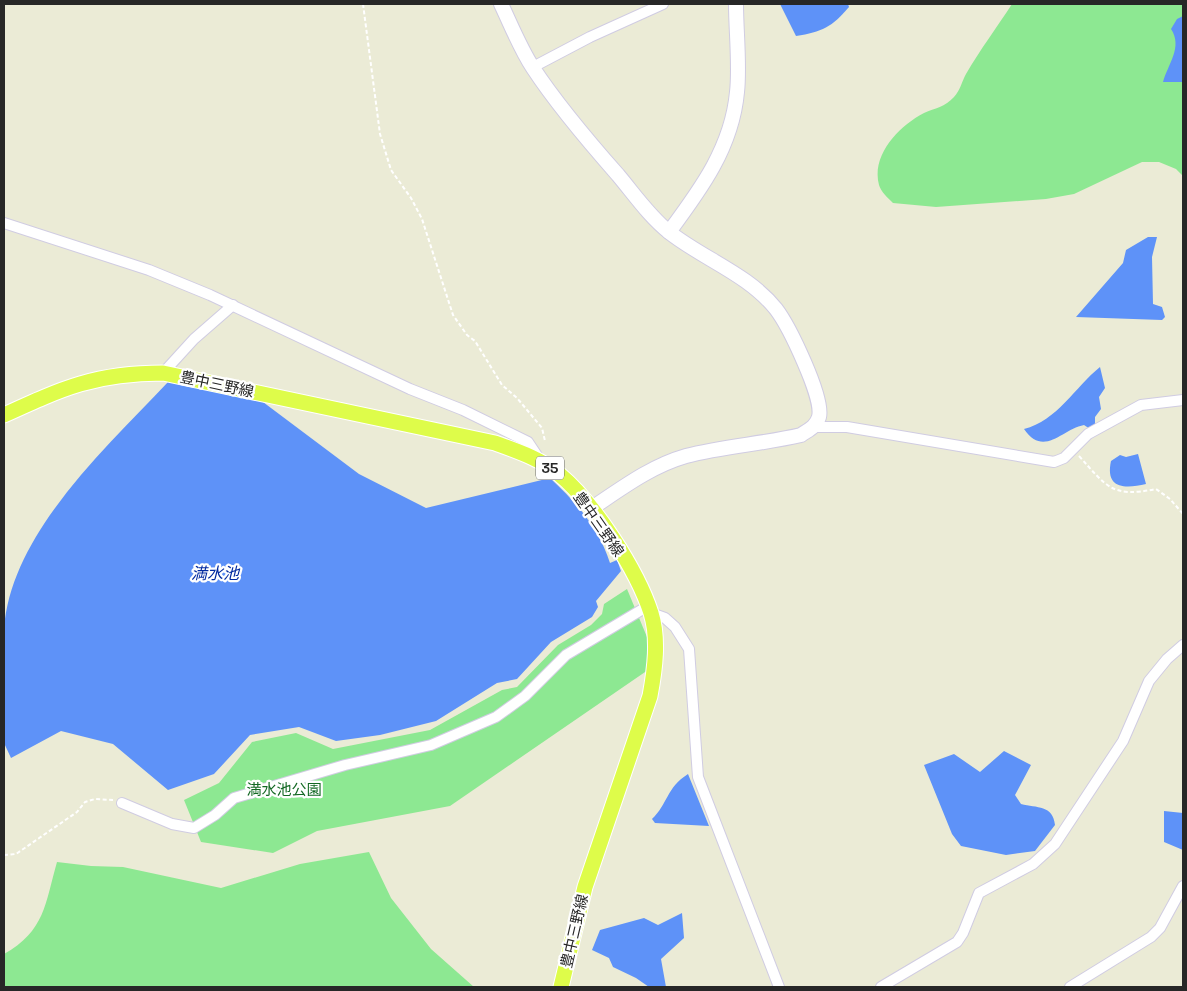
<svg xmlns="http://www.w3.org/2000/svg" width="1187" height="991" font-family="'Space Grotesk','Noto Sans JP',sans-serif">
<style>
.green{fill:#8de892}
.water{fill:#5e92f8}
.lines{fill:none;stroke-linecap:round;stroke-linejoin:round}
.street-casing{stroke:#d0cce2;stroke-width:12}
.secondary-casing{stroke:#d0cce2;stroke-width:16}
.primary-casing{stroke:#fff;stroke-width:17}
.path{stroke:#fff;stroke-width:2;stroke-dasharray:4 2.5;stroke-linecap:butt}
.street{stroke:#fff;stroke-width:10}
.secondary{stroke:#fff;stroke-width:14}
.primary{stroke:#defc4a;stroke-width:15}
.labels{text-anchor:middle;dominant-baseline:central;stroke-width:4.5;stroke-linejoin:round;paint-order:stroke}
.shield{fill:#fff;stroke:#686868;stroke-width:1}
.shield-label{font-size:14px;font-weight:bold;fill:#272727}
.street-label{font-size:15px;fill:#272727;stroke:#fff}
.park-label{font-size:15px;fill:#136823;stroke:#fff}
.water-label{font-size:16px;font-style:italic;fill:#022aa0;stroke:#fff}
</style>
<rect width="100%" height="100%" fill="#ebebd6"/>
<g class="green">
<path d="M1012 4H1183V176L1176 169 1159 162H1142L1074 194 1046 199 936 207 893 203C888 198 881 192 879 185 871 155 899 126 924 113 935 108 945 107 954 97 960 91 962 81 966 74 980 50 997 27 1012 4Z"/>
<path d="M627 589 647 637 648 670 450 806 317 831 273 853 201 842 184 800 219 783 252 742 296 733 333 749 430 730 502 690 517 687 558 645 591 625 602 614 604 604Z"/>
<path d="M369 852 391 898 431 949 474 987H4V954C45 931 45 904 57 862L91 866 123 867 221 888 300 864Z"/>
</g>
<g class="water">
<path d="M780 4H848L849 7C832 27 822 32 796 36Z"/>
<path d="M1183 16V82H1163C1168 64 1183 47 1171 29L1177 19Z"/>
<path d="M1148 237H1157L1152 257 1153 304 1162 307 1165 317 1162 320 1076 317 1123 263 1126 250Z"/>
<path d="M1100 367 1105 388 1099 397 1101 409 1095 417V425L1090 429 1084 425C1062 429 1044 458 1024 429 1057 421 1075 387 1100 367Z"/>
<path d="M168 382 263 402 359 474 426 508 550 478C576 502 599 528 610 563L617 560 621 571 596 601 598 607 592 617 551 642 517 679 497 683 436 721 380 735 336 741 299 727 250 735 214 774 168 790 113 744 61 731 11 758 4 743C4 705 1 667 4 629 11 533 106 448 168 382Z"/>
<path d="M1138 454 1146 484C1125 489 1105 489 1111 461L1120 455 1126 457Z"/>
<path d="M1004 751 1031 765 1015 795 1021 804C1037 808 1053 805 1055 825L1035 851 1006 855 961 846 952 834 924 765 954 754 980 772Z"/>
<path d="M688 774 709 826 655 823 652 819C668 804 666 788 688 774Z"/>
<path d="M1164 811 1183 813V850L1164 842Z"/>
<path d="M682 913 684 938 661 959 666 987H649L636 978 613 967 609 958 592 950 600 930 644 918 658 925Z"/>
</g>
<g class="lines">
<g class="street-casing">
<g id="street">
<path d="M533 67 590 37 663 4"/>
<path d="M4 223 149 270 210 295 410 389 463 410 528 442 540 460"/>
<path d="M163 373 194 339 233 305"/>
<path d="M814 427H847L1054 462 1064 458 1088 434 1141 405 1183 400"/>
<path d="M651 613 665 618 675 627 689 649 698 777 779 987"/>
<path d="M122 803 172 824 194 828 215 815 234 798 345 765 431 745 496 717 525 696 566 655 648 606"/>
<path d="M881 987 957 942 963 933 979 893 1033 864 1055 844 1123 741 1149 681 1167 659 1183 645"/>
<path d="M1070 987 1151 937 1160 928 1183 886"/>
</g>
</g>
<g class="secondary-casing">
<g id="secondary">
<path d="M501 4C511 25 520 48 533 68 558 106 588 141 618 175 634 194 649 216 669 232 703 259 748 274 776 309 789 326 824 398 819 417 816 427 808 430 801 435 763 444 724 446 686 456 651 466 622 488 592 508"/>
<path d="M669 232C701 189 732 147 737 92 740 66 736 31 736 4"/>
</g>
</g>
<g class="primary-casing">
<path id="primary" d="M4 415C63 388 96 373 163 373L495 443C517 451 541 459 559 474 594 503 637 570 651 613 659 639 655 669 650 696L585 887 561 987"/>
</g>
<g class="path">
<path d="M363 4 380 134 391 170 411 198 422 219 453 315 467 335 475 341 502 385 517 398 542 428 545 441"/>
<path d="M1079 456C1107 487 1112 498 1156 489L1170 499 1183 514"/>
<path d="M4 855 16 854 77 812 85 802 95 799 113 800"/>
</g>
<use href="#street" class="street"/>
<use href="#secondary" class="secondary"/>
<use href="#primary" class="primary"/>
</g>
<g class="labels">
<rect class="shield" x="536" y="456.5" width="28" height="23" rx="4"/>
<g class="shield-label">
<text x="550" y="468">35</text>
</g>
<g class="street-label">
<text transform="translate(217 384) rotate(12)">豊中三野線</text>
<text transform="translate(599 524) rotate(55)">豊中三野線</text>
<text transform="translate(574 931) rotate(-77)">豊中三野線</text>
</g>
<g class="park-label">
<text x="284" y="789">満水池公園</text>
</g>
<g class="water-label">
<text x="215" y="573">満水池</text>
</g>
</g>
<rect width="1187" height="991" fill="none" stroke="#272727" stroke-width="10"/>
</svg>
